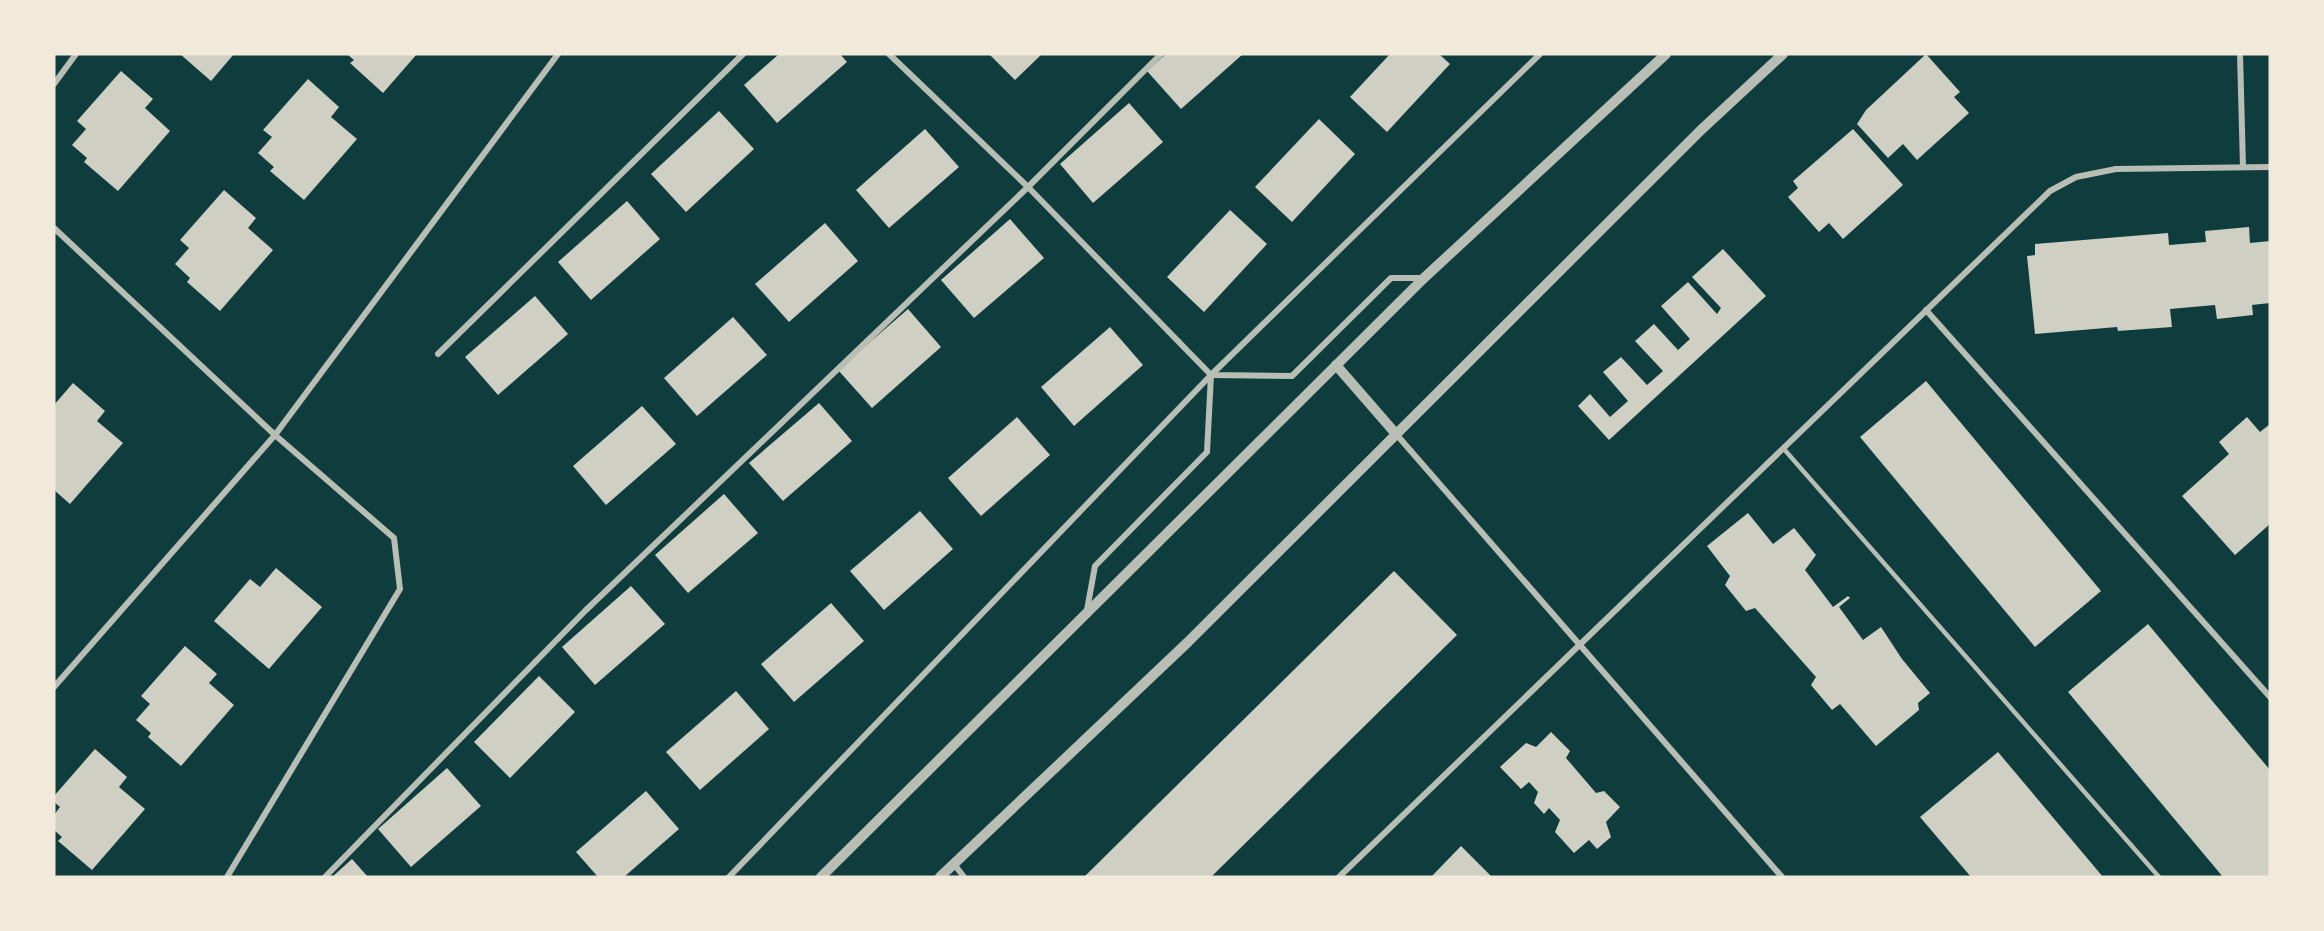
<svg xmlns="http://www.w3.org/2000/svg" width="2324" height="931" font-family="'Roboto Serif',serif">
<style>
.building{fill:#cfcfc3}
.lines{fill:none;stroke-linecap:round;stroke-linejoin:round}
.service{stroke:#b8beb3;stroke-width:4.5}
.minor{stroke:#b8beb3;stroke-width:6}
.tertiary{stroke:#b8beb3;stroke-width:10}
</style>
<rect width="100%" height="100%" fill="#0f3d3e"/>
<g class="building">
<path d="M180 54H234L211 81Z"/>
<path d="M347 54H417L383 93 350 63 354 60Z"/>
<path d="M779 54H840L847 62 777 123 744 85Z"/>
<path d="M989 54H1042L1015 80Z"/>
<path d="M1166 54H1243L1181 109 1147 71Z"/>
<path d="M1390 54H1439L1450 64 1387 132 1350 97Z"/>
<path d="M1926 54 1960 92 1954 97 1969 113 1917 160 1903 144 1888 158 1857 124 1866 110Z"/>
<path d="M121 71 153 99 145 108 170 131 118 191 84 162 87 158 72 145 86 129 77 121Z"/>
<path d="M308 79 339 107 331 117 357 139 304 200 270 171 274 167 258 153 272 137 263 130Z"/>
<path d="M1129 103 1163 142 1093 203 1060 164Z"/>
<path d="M719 111 754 149 686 212 651 174Z"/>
<path d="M1319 119 1355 154 1292 222 1255 187Z"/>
<path d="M925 129 959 167 889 228 856 190Z"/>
<path d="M1853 129 1903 185 1843 239 1829 223 1819 232 1788 197 1798 188 1793 181Z"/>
<path d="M224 190 256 218 248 228 273 250 220 311 187 282 190 278 175 264 189 248 180 240Z"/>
<path d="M627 201 660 239 591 300 558 262Z"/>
<path d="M1230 210 1267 244 1204 312 1167 277Z"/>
<path d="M1010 219 1044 258 974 318 941 280Z"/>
<path d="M825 223 858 261 789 322 755 284Z"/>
<path d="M2249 227 2250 243 2270 241V303L2252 305 2253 315 2217 319 2215 305 2170 309 2172 327 2118 331 2117 327 2035 334 2027 256 2035 255V244L2168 233 2169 245 2206 242 2205 231Z"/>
<path d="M1723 249 1766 296 1609 440 1578 406 1590 394 1610 417 1628 401 1603 372 1621 357 1647 385 1663 371 1635 341 1654 324 1678 350 1690 339 1661 306 1688 282 1717 314 1721 308 1692 277Z"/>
<path d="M535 296 568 334 498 395 465 357Z"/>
<path d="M908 309 941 347 872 408 838 370Z"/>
<path d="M733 317 767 355 697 416 664 378Z"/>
<path d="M1110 327 1143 365 1074 426 1041 387Z"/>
<path d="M1926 381 2101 591 2035 647 1860 437Z"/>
<path d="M73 383 105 411 97 421 123 443 70 504 54 490V405Z"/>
<path d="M819 403 852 441 783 501 749 463Z"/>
<path d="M642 406 676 444 606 505 573 466Z"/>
<path d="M1017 417 1050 455 981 516 948 478Z"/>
<path d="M2247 417 2260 432 2270 424V524L2235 555 2182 496 2229 454 2219 442Z"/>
<path d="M724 494 758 533 688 593 655 555Z"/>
<path d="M920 511 953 549 884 610 850 571Z"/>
<path d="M1748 513 1773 544 1794 528 1816 555 1805 570 1833 607 1848 596 1850 598 1839 607 1863 640 1881 627 1902 659 1930 693 1918 703 1919 710 1876 746 1840 704 1832 710 1811 685 1816 677 1755 608 1746 611 1725 585 1730 576 1707 546Z"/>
<path d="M276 568 322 607 269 669 214 621 250 579 260 587Z"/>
<path d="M1394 571 1457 635 1211 877H1084Z"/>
<path d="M631 586 665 624 595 685 562 647Z"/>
<path d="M831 603 864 641 794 702 761 664Z"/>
<path d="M2148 624 2270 770V877H2223L2068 692Z"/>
<path d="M185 646 217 674 209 683 234 705 181 766 148 737 151 733 136 720 150 704 141 696Z"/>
<path d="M539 676 575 712 510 778 474 742Z"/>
<path d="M736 691 769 729 700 790 666 752Z"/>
<path d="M1551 732 1570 751 1566 758 1596 793 1604 791 1620 807 1606 822 1611 837 1597 849 1589 840 1574 853 1555 832 1560 820 1549 808 1544 814 1534 803 1538 792 1529 782 1521 789 1500 767 1526 743 1536 747Z"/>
<path d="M95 749 127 777 119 787 145 809 92 870 58 841 62 837 54 830V815L60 807 54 802V796Z"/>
<path d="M1998 752 2103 877H1971L1920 817Z"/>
<path d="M447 768 481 806 411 867 378 829Z"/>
<path d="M646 791 679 829 624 877H598L576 852Z"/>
<path d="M1461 846 1492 877H1431Z"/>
<path d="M352 859 368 877H332Z"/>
</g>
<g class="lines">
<path class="service" d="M1783 448 2159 877"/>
<g class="minor">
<path d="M889 54 1028 187 1211 375 1292 376 1391 278H1423"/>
<path d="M2240 54 2243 167"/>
<path d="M54 84 76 54"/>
<path d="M54 228 275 435 394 538 400 589 227 877"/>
<path d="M1926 310 2270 697"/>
<path d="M438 354 743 54"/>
<path d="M1396 434 1782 877"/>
<path d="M1087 610 1095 566 1207 452 1211 375"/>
<path d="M54 687 275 435 558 54"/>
<path d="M954 864 964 877"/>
<path d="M325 877 585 611 1028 187 1161 54"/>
<path d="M729 877 1211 375 1540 54"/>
<path d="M1339 877 2050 191 2076 177 2116 169 2270 167"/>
</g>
<g class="tertiary">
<path d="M1336 365 1396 434"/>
<path d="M821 877 1424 278 1666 54"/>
<path d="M940 877 1188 642 1701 130 1783 54"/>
</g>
</g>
<rect width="2324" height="931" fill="none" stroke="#f1e9da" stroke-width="111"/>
</svg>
